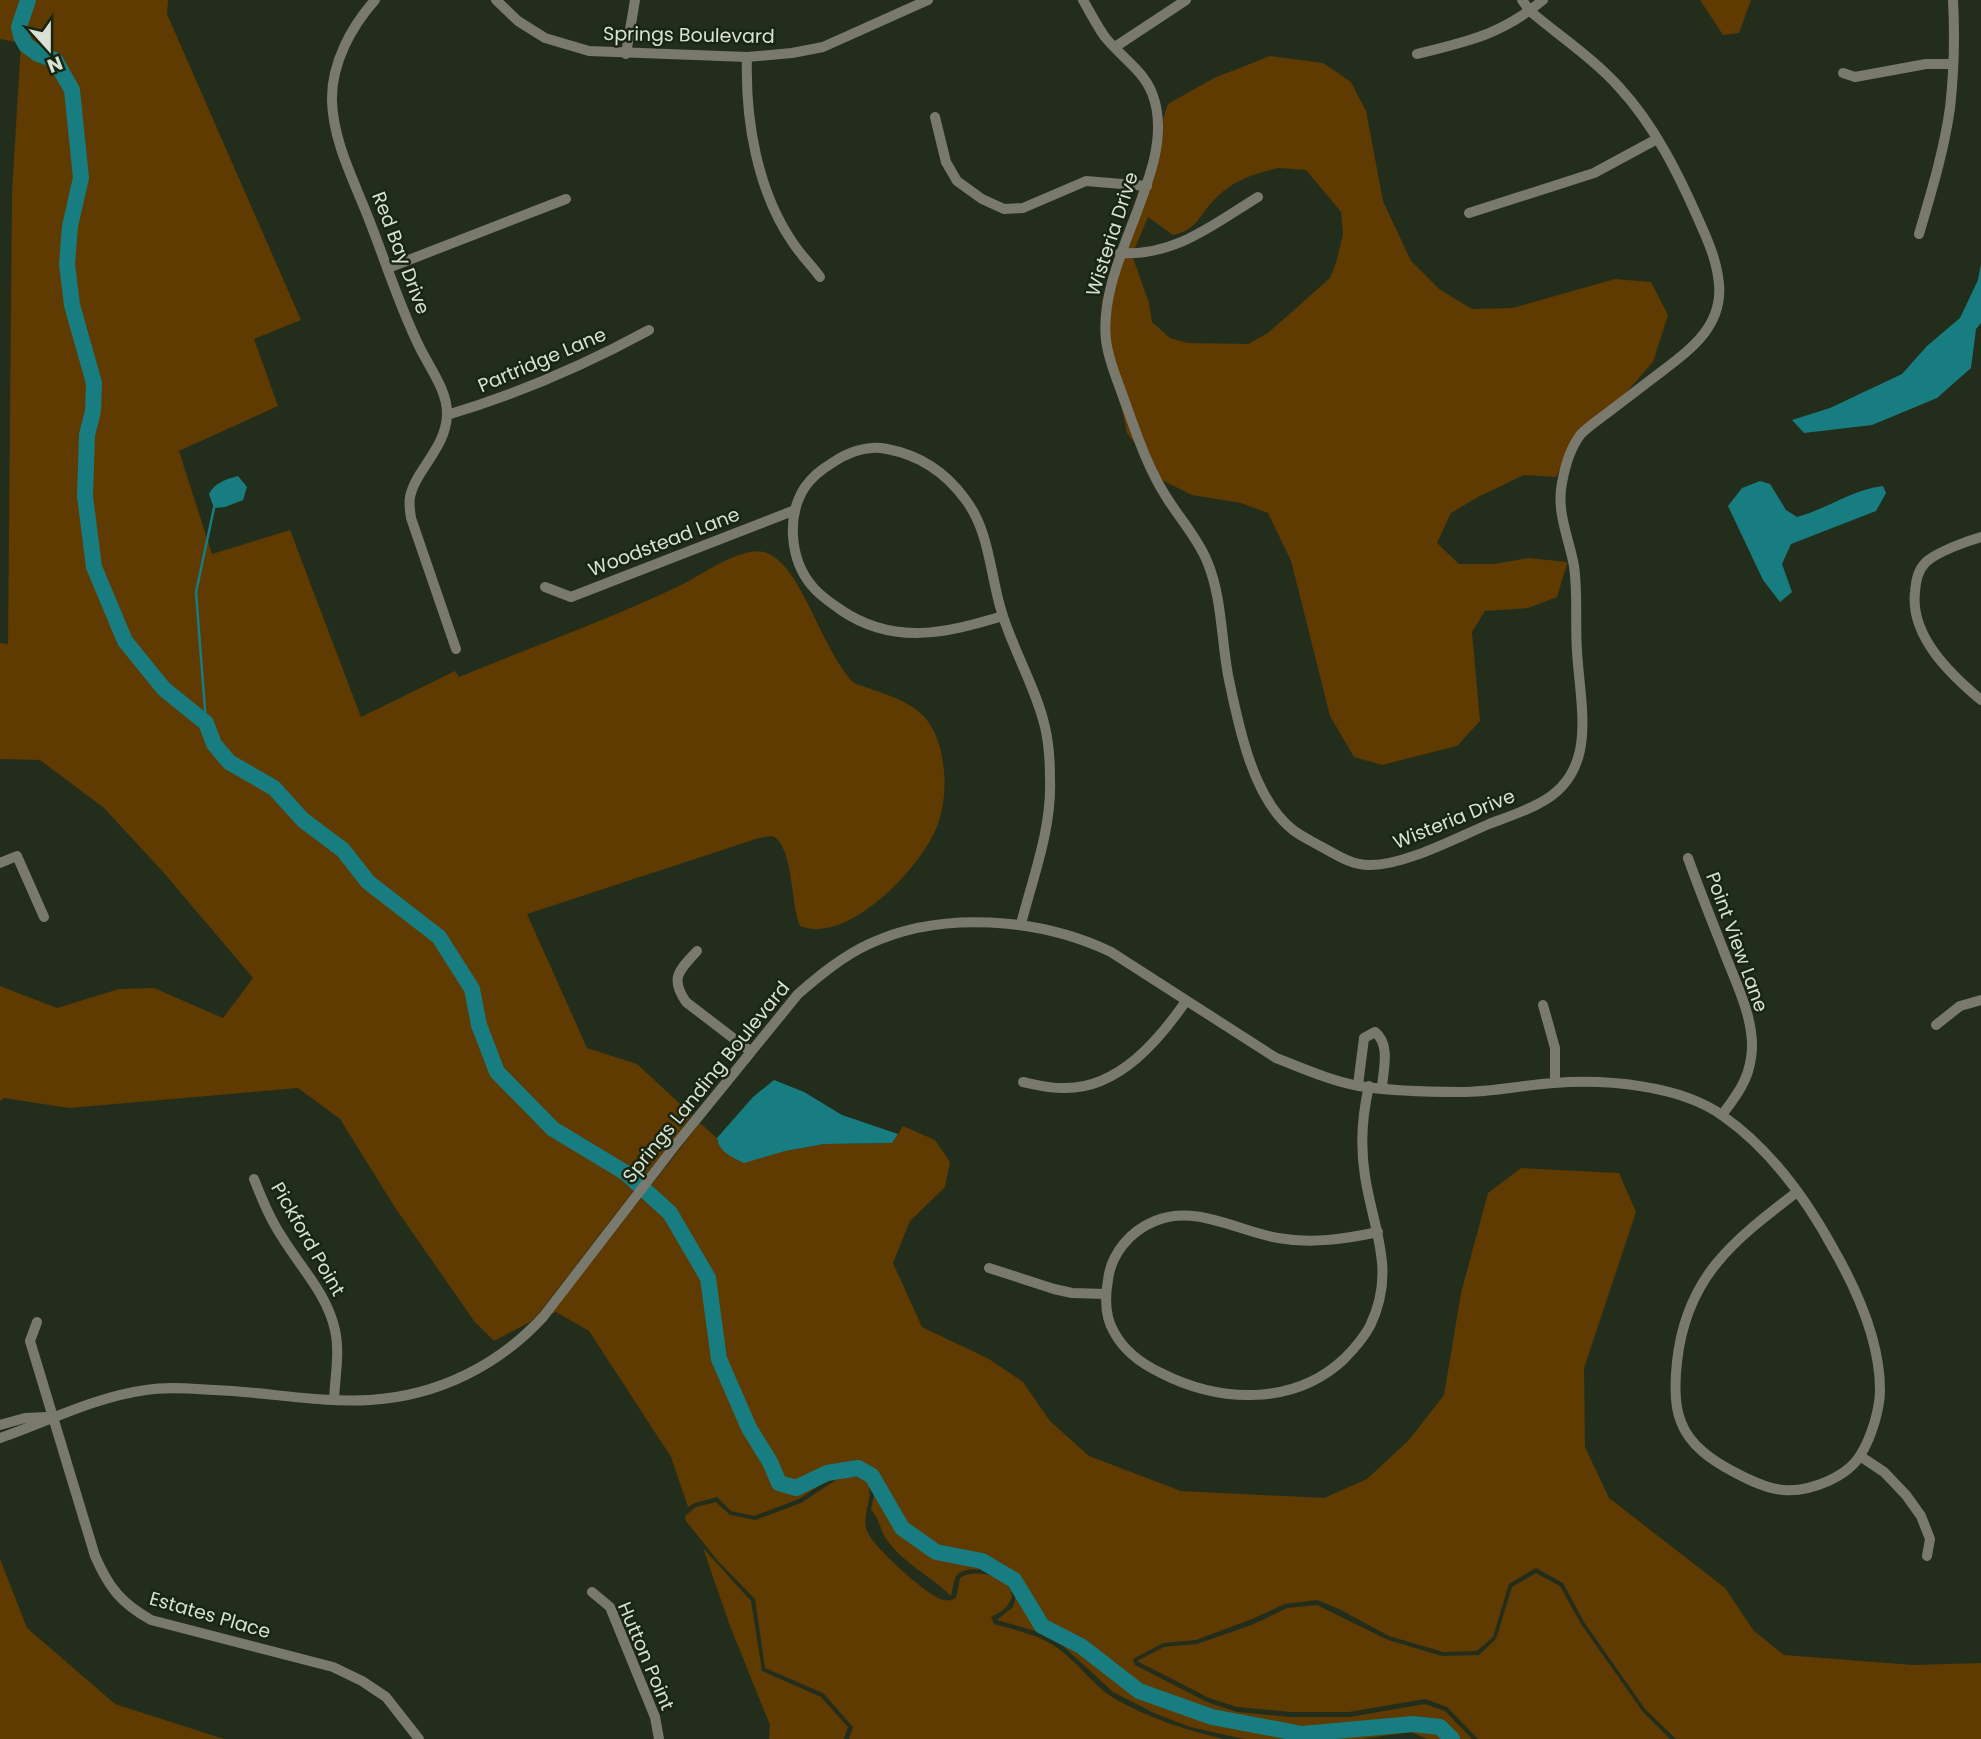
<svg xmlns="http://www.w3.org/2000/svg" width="1981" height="1739" font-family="Poppins,sans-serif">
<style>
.green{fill:#5f3a01;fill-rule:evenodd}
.water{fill:#187d81}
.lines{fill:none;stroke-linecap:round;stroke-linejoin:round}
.stream{stroke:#187d81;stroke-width:2.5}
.river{stroke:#187d81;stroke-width:16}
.minor{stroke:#7a796e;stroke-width:10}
.labels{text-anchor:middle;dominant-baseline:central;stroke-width:5;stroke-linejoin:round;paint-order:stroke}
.street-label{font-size:19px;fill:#d9e1d4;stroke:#182511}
</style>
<rect width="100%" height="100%" fill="#222e1b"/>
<g class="green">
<path d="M0 0H168L167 14 301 320 254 339 278 406 179 451 212 554 290 530 361 717 455 671 459 677C531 647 608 620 679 586 702 575 721 559 746 553 754 551 764 550 771 555 803 572 823 652 854 683 875 691 900 697 918 711 930 720 938 737 941 752 946 774 946 799 939 821 926 863 849 946 800 926 790 903 794 848 773 836L759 838 527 914 587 1048 637 1064 692 1115 539 1313 530 1322 494 1341 474 1321 394 1206 340 1119 298 1088 69 1108 4 1098 0 1101V986L57 1008 119 989 154 988 223 1018 253 978 164 873 104 808 40 760 0 759V643L8 644 12 192 21 43 0 39Z"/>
<path d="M1700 0H1751L1739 33 1723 35Z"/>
<path d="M1270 56 1323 63 1351 82 1366 111 1383 201 1411 261 1439 289 1472 309 1513 308 1615 279 1651 282 1668 315 1653 362 1617 403 1573 445 1556 477 1524 475 1478 497 1451 513 1437 543 1459 564H1494L1529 558 1567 562V564L1557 597 1528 608 1485 611 1472 632 1480 721 1457 746 1382 765 1354 757 1330 716 1291 561 1268 513 1241 503 1192 495 1162 480 1127 433 1107 338 1102 301 1168 104 1214 78ZM1278 168 1306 170 1341 212 1343 234 1336 263 1330 278 1268 333 1248 344 1188 343 1170 338 1152 322 1149 303 1132 255 1148 217 1173 235C1200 229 1199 213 1218 196 1234 180 1256 173 1278 168Z"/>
<path d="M700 1123 717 1138V1142L785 1151 824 1144 892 1143 903 1126 935 1140 950 1162 945 1187 910 1221 893 1263 922 1327 989 1359 1023 1382 1050 1421 1089 1456 1181 1491 1324 1498 1367 1479 1409 1440 1444 1395 1461 1293 1488 1193 1521 1168 1619 1173 1636 1212 1584 1368 1585 1447 1609 1498 1725 1588 1754 1631 1784 1655 1913 1665 1981 1663V1739H1676L1645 1709 1584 1622 1563 1583 1536 1568 1509 1584 1493 1637 1477 1651 1443 1652 1389 1636 1339 1609 1317 1600 1285 1604 1252 1619 1196 1640 1163 1643 1133 1659 1135 1665 1207 1702 1237 1712 1290 1717H1349L1425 1704 1445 1711 1472 1739H1427L1411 1732 1362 1739H1244L1190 1727 1156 1714 1113 1692 1063 1646 1035 1631 997 1620 1013 1607 1016 1596C1015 1592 1013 1585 1010 1581 1001 1571 966 1564 957 1575 953 1580 953 1590 951 1596 930 1575 904 1564 887 1540 880 1531 880 1519 871 1510L875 1490 871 1480 859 1473 848 1472 834 1476 799 1499 754 1516 731 1511 717 1497 695 1503 688 1507 671 1457 589 1331 556 1312 551 1314Z"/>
<path d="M848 1477H858L868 1482C874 1498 861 1516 867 1531 873 1547 924 1592 940 1599 946 1601 950 1601 956 1598L960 1578C971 1570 998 1573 1007 1585 1010 1588 1011 1592 1012 1596 1009 1608 1002 1611 991 1617L994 1624C1019 1631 1044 1636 1064 1653 1080 1666 1094 1685 1112 1697 1146 1717 1185 1730 1224 1739H849L853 1727 823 1693 765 1668 755 1599 718 1561 686 1521 685 1516 696 1507 716 1502 730 1515 755 1520 801 1503 836 1480Z"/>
<path d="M703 1548 751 1601 762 1671 821 1697 848 1727 844 1739H769L770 1725 730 1626Z"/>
<path d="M0 1559 27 1628 115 1704 224 1739H0Z"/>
<path d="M1536 1573 1560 1586 1581 1624 1643 1712 1670 1739H1478L1447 1707 1425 1699 1349 1712H1290L1237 1707 1209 1698 1137 1661 1164 1647 1197 1644 1254 1624 1287 1608 1317 1605 1388 1640 1442 1656 1479 1655 1496 1639 1512 1587Z"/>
</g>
<g class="water">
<path d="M1981 264V323L1976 329 1971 368 1937 398 1872 425 1804 433 1792 420 1830 408 1902 374 1927 346 1960 318 1978 280Z"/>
<path d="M238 476 247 487 243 500 225 507 214 508 209 494C214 483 227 479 238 476Z"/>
<path d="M1760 481 1770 484 1786 510 1797 517C1827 509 1851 490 1883 486L1886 493 1876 511 1791 544 1782 564 1792 592 1780 602 1763 580 1728 506 1742 488Z"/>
<path d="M774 1080 804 1092 842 1115 898 1134 892 1143 824 1144 785 1151 744 1163C732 1157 719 1152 717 1138L753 1097Z"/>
</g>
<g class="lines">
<path class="stream" d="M206 723 196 592 214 508"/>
<path class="river" d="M28 0 19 27 21 36 26 45 38 54 55 60 72 90 81 178 70 226 67 264 72 305 94 383 93 411 87 435 85 496 94 567 125 641 164 689 206 723 214 744 229 762 274 788 303 820 343 850 368 882 439 937 472 989 479 1025 497 1072 553 1129 626 1173 670 1213 708 1278 719 1359 749 1428 770 1462 779 1483 796 1488 827 1473 858 1468 872 1476 902 1528 936 1552 982 1561 1014 1580 1042 1626 1081 1646 1139 1691 1212 1717 1302 1734 1413 1724 1440 1727 1452 1739"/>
<g class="minor">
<path d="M375 0C351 27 331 64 332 101 333 141 354 181 368 217 385 260 399 305 419 346 429 367 448 391 447 415 446 448 415 471 410 497 409 503 410 512 411 518L456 649"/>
<path d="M496 0 518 21 545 38 589 51 747 57 792 53 823 47 928 0"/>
<path d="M1083 0C1090 12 1097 26 1105 37 1120 56 1143 70 1152 93 1181 166 1097 258 1106 340 1108 358 1115 374 1121 391 1134 426 1146 466 1167 498 1180 519 1197 537 1207 561 1222 597 1221 637 1228 675 1238 723 1252 798 1293 830 1301 836 1311 841 1320 846 1336 854 1350 865 1369 865 1403 866 1456 838 1489 824 1505 818 1523 812 1538 804 1600 773 1580 707 1577 651 1575 623 1578 594 1574 566 1569 538 1556 512 1562 483 1565 466 1570 448 1581 434 1588 427 1598 420 1606 414 1623 401 1640 388 1657 375 1688 351 1723 328 1719 284 1717 262 1709 243 1700 223 1679 175 1655 126 1619 87 1594 59 1558 35 1530 11L1522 0"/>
<path d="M1115 47 1186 0"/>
<path d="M626 54 635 0"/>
<path d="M1417 54C1468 41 1501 35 1543 0"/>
<path d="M747 57C745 119 757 191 793 243 801 255 811 265 820 277"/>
<path d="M1843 73 1855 77 1926 64H1953"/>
<path d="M935 117 946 162 957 181 982 199 1004 209 1023 208 1086 181 1147 186"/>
<path d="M1469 213 1594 173 1657 139"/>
<path d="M1919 234C1931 193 1944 151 1950 108 1954 72 1955 36 1953 0"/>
<path d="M1120 253C1176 256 1212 225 1258 197"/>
<path d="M388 268 566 199"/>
<path d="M447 415C518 394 583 366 649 330"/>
<path d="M1981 537C1967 541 1937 552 1926 562 1918 570 1916 580 1915 592 1910 636 1950 674 1981 700"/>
<path d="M545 587 571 597 795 510"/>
<path d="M1003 616C946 633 894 646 841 610 831 603 820 596 812 586 790 560 786 516 805 487 812 477 822 469 832 463 848 452 868 445 887 449 919 455 946 473 965 499 990 531 990 576 1002 613 1014 652 1036 688 1045 727 1049 744 1050 762 1050 779 1052 828 1033 877 1021 924"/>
<path d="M1688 858C1699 889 1711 919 1723 949 1735 982 1757 1022 1751 1058 1748 1081 1736 1096 1722 1115"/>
<path d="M0 863 17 856 44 917"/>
<path d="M697 951C680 970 669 977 686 1002L750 1051"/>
<path d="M1543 1005 1555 1048V1082"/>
<path d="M1936 1025 1960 1006 1981 1000"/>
<path d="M1023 1082C1037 1085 1052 1089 1066 1088 1119 1088 1159 1040 1186 1001"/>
<path d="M1358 1085 1364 1038 1375 1032C1391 1045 1383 1070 1382 1088"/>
<path d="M1369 1086C1362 1116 1360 1145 1365 1176 1373 1230 1397 1270 1370 1326 1363 1339 1355 1348 1344 1359 1294 1406 1220 1403 1161 1373 1142 1364 1124 1351 1114 1332 1105 1317 1105 1297 1108 1280 1111 1254 1130 1231 1155 1221 1196 1204 1237 1231 1278 1238 1312 1244 1345 1239 1378 1232"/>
<path d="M254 1179C262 1199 270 1219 282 1237 301 1268 327 1294 335 1330 340 1352 335 1377 334 1400"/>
<path d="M989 1268 1054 1289 1072 1293 1106 1294"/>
<path d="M37 1322 30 1341 95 1556C109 1588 121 1603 151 1620L333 1667 362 1681 386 1697 419 1739"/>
<path d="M0 1425 25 1418 47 1417"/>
<path d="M0 1438C49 1421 95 1397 146 1390 169 1386 193 1389 215 1390 267 1392 318 1403 370 1400 437 1396 498 1366 543 1317L677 1143 798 994C820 975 843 956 869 944 941 910 1040 918 1111 952L1276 1058C1302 1068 1331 1081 1359 1086 1391 1091 1427 1092 1460 1092 1492 1092 1523 1085 1554 1083 1605 1079 1681 1085 1723 1116 1770 1149 1807 1200 1834 1250 1858 1292 1880 1341 1880 1390 1880 1409 1871 1438 1861 1454 1848 1477 1810 1492 1784 1490 1767 1489 1749 1480 1734 1472 1713 1461 1690 1446 1681 1422 1674 1405 1675 1380 1677 1362 1686 1277 1733 1241 1797 1192"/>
<path d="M1860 1456 1884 1472 1906 1495 1921 1516 1930 1539 1927 1556"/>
<path d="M592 1592 610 1607 655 1717 659 1739"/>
</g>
</g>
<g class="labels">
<g class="street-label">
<text transform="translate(689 35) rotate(1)">Springs Boulevard</text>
<text transform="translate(1112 234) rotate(-72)">Wisteria Drive</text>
<text transform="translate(401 253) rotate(69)">Red Bay Drive</text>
<text transform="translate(542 360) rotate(-23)">Partridge Lane</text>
<text transform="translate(664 542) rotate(-21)">Woodstead Lane</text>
<text transform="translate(1454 819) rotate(-22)">Wisteria Drive</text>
<text transform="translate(1737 942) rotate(70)">Point View Lane</text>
<text transform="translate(706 1082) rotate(-51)">Springs Landing Boulevard</text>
<text transform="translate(308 1239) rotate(60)">Pickford Point</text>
<text transform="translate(210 1615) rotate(16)">Estates Place</text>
<text transform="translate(646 1656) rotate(67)">Hutton Point</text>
</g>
</g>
<g transform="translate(49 49) rotate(159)" stroke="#182511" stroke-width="5" paint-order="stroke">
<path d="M0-5L12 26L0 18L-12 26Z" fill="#d9e1d4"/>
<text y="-10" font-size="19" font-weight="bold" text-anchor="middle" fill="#d9e1d4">N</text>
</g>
</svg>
